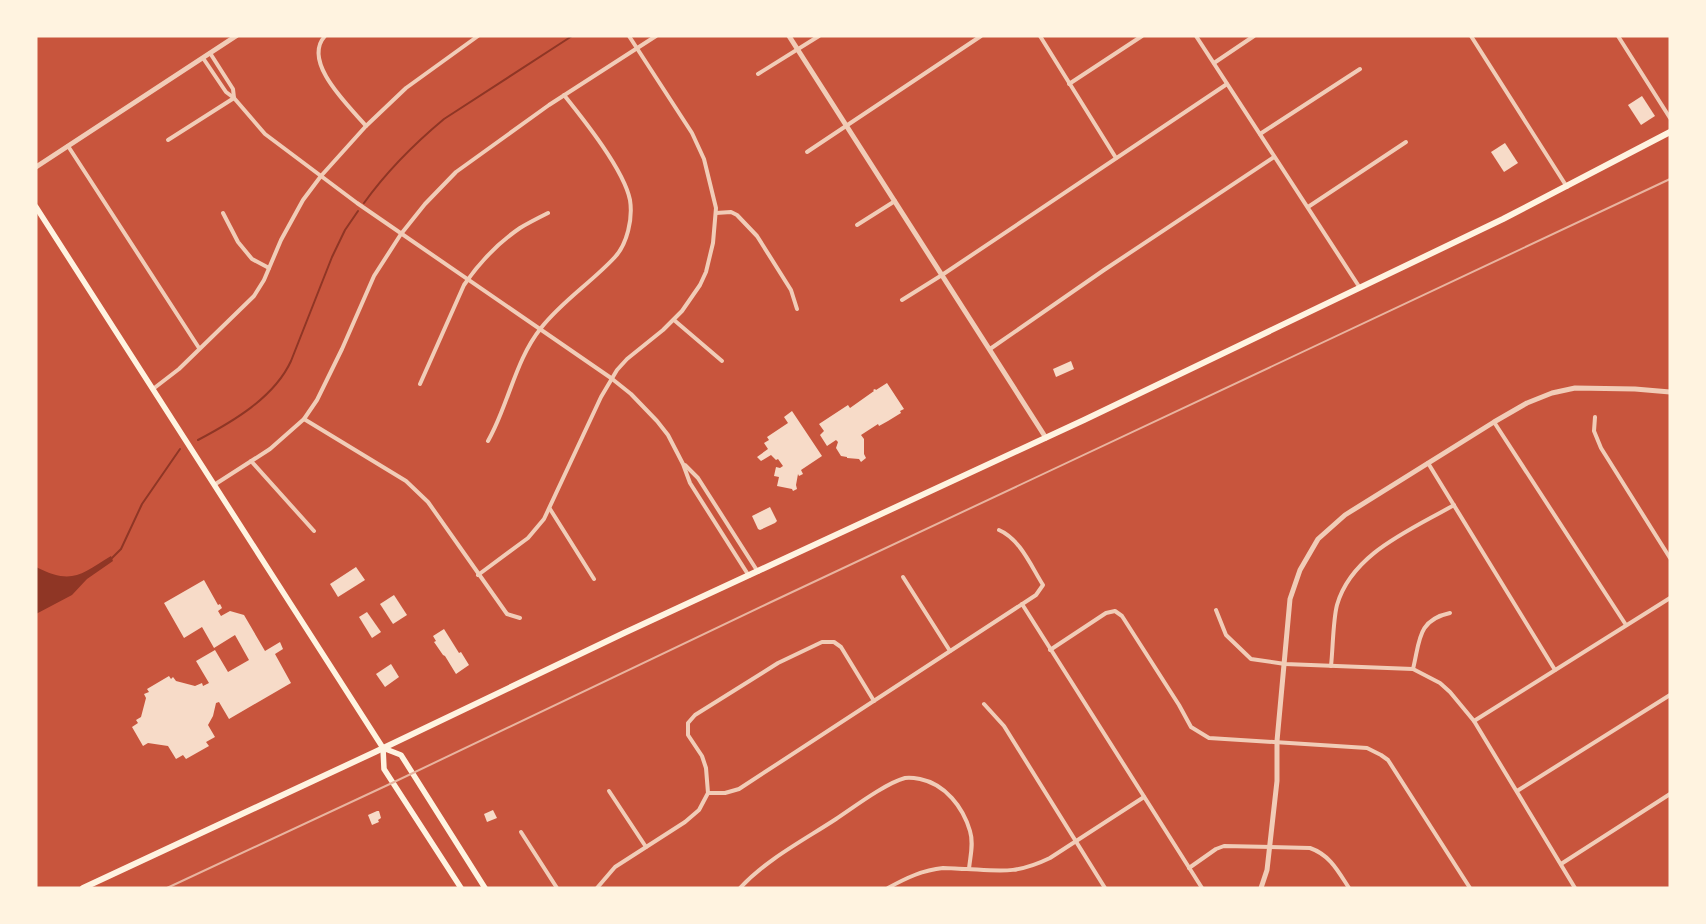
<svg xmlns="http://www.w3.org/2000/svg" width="1706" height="924" font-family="Barlow,sans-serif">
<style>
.water{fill:#8f3625}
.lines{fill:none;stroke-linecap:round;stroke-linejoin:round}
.stream{stroke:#8f3625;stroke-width:2}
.building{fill:#f7dbc8}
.minor{stroke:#f1ccb7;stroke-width:4}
.tertiary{stroke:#f1ccb7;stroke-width:5}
.secondary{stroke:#fff3e0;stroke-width:5.5}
.primary{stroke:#fff3e0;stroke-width:6}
.rail{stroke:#e9b49f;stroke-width:2}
</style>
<rect width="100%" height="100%" fill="#c8553d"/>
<path class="water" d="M111 556 113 561 87 579 72 595 36 614V567C72 585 80 575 111 556Z"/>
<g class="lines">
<g class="stream">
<path d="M364 203C387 171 414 144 444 119L572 36"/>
<path d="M198 440C232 422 274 398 291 361L332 257 345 230 358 211"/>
<path d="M110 560 121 549 142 504 180 449"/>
</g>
</g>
<g class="building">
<path d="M1642 96 1655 116 1641 125 1628 105Z"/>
<path d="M1505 143 1518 163 1504 172 1491 152Z"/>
<path d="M1071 361 1074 369 1056 377 1053 369Z"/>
<path d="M887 383 904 409 900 411 901 413 888 421 879 426 878 424 861 435 864 439V454L866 458 861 462 859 459 847 458V457L841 456 836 448 838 442 836 440 827 446 820 435 824 431 819 424 848 405 850 408 874 391 873 390 875 389 876 390Z"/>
<path d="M792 411 822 456 801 470 803 474 799 476 798 474 796 485 797 489 793 491 792 489 777 486 779 477 774 476 776 467 780 468 783 466 778 459 776 460 771 455 761 461 757 457 768 449 764 443 769 440 767 437 788 423 784 417Z"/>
<path d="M770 507 777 521 775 523 760 530 758 529 752 516Z"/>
<path d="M356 567 365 580 338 597 330 584Z"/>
<path d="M204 580 218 605 220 604 222 608 218 611 221 616 230 611 244 615 265 651 280 642 283 649 275 654 291 683 229 719 219 702 216 703 213 716 208 725 215 737 206 742 209 746 186 759 183 755 176 759 168 746 148 743 143 746 132 727 138 723 136 720 141 717 146 698 144 694 149 692 147 689 169 676 171 679 173 677 176 681 195 686 202 683 203 686 209 683 196 661 215 650 228 672 249 660 235 635 214 648 202 627 184 638 164 603Z"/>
<path d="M394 595 407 615 393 624 380 604Z"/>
<path d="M367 612 381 632 372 638 359 617Z"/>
<path d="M444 629 459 653 461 652 469 665 456 674 445 656 443 655 434 642 436 641 433 636Z"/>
<path d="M391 664 399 677 385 687 376 674Z"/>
<path d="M493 810 497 818 487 822 484 814Z"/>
<path d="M377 811H379L381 818 378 820 379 822 372 825 368 815Z"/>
</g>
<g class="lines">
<g class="minor">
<path d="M325 36C301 62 350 107 366 126"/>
<path d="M1040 36 1116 158"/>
<path d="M1196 36 1360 288"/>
<path d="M1471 36 1567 187"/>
<path d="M1618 36 1670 118"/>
<path d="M210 53 233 89 234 98"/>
<path d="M203 58 226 92 234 98 265 134 357 203 611 378 631 394 657 421 668 435 683 464 690 483 749 576"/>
<path d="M1214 63 1254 36"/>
<path d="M758 74 819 36"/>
<path d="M1069 84 1142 36"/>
<path d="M1260 134 1360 69"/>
<path d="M168 140 234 98"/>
<path d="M68 146 199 348"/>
<path d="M807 152 981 36"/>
<path d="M1308 207 1406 142"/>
<path d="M223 213 238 242 252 259 269 268"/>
<path d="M716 213 731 212 737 215 757 236 791 290 797 309"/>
<path d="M857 225 895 201"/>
<path d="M902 300 942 275 1227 84"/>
<path d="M674 320 722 361"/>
<path d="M990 349 1104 270 1274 157"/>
<path d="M420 384 464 285C479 263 498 243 520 228 528 223 538 218 548 213"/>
<path d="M153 389 179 369 254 296 264 280 281 240 303 200 321 176 366 126 406 88 478 36"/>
<path d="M1595 417 1594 431 1601 448 1670 558"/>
<path d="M304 419 406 481 428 502 507 614 520 618"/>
<path d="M1494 422 1626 625"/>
<path d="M488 441C493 432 497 423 501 413 513 384 521 353 541 328 562 301 592 282 615 257 627 244 633 219 630 200 624 170 584 120 564 95"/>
<path d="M251 461 314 531"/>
<path d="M1428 463 1555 670"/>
<path d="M685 465 698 478 758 572"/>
<path d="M214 485 270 449 304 419 317 400 342 349 374 276 401 234 425 204 456 172 549 105 656 36"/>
<path d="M550 509 594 579"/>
<path d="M478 575 528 538 544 519 601 397 617 370 627 359 663 330 682 311 700 285 706 272 713 243 716 208 704 159 692 133 629 36"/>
<path d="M903 577 950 651"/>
<path d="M1022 604 1202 888"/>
<path d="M1216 610 1226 635 1251 659 1285 664 1413 669 1440 683 1450 692 1474 721 1575 888"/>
<path d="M1050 650 1106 613 1115 611 1122 616 1179 705 1191 727 1209 738 1367 748 1381 755 1388 760 1470 888"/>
<path d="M1331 666C1333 648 1333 620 1337 605 1352 553 1411 530 1454 505"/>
<path d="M1413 669C1420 641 1417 620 1450 613"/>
<path d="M984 704 1004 726 1105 888"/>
<path d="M1474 721 1670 598"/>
<path d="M609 791 646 847"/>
<path d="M1517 791 1670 695"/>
<path d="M708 793H725L739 789 1036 595 1043 585C1031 566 1020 539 999 530"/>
<path d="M521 832 557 888"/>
<path d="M1561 864 1670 794"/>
<path d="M1189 868 1216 849 1224 846 1310 848C1330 855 1338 871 1349 888"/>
<path d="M597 888 615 867 685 822 699 810 708 793 706 768 702 756 688 735V723L695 715 778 663 822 642H834L841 647 874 701"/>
<path d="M740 888C767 859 804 840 836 819 854 807 886 783 905 778 910 777 915 778 920 779 945 784 963 807 970 831 974 844 970 857 969 869"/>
<path d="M888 888C906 878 923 870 943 868 951 868 959 869 967 869 1002 871 1017 874 1050 858L1144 797"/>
</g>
<g class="tertiary">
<path d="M789 36 1046 438"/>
<path d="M36 167 236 36"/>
<path d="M1261 888 1267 870 1277 781V741L1290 599 1300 570 1318 539 1345 515 1494 422 1527 403 1552 393 1575 388 1635 389 1670 392"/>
</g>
<g class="secondary">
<path d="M36 207 383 748"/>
<path d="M383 748 401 755 485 888"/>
<path d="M383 748 384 769 461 888"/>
</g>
<path class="primary" d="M83 888 375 752 624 633 1084 420 1503 219 1670 132"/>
<path class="rail" d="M167 888 392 783 769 603 1670 179"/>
</g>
<rect width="1706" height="924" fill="none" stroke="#fff3e0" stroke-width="75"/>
</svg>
